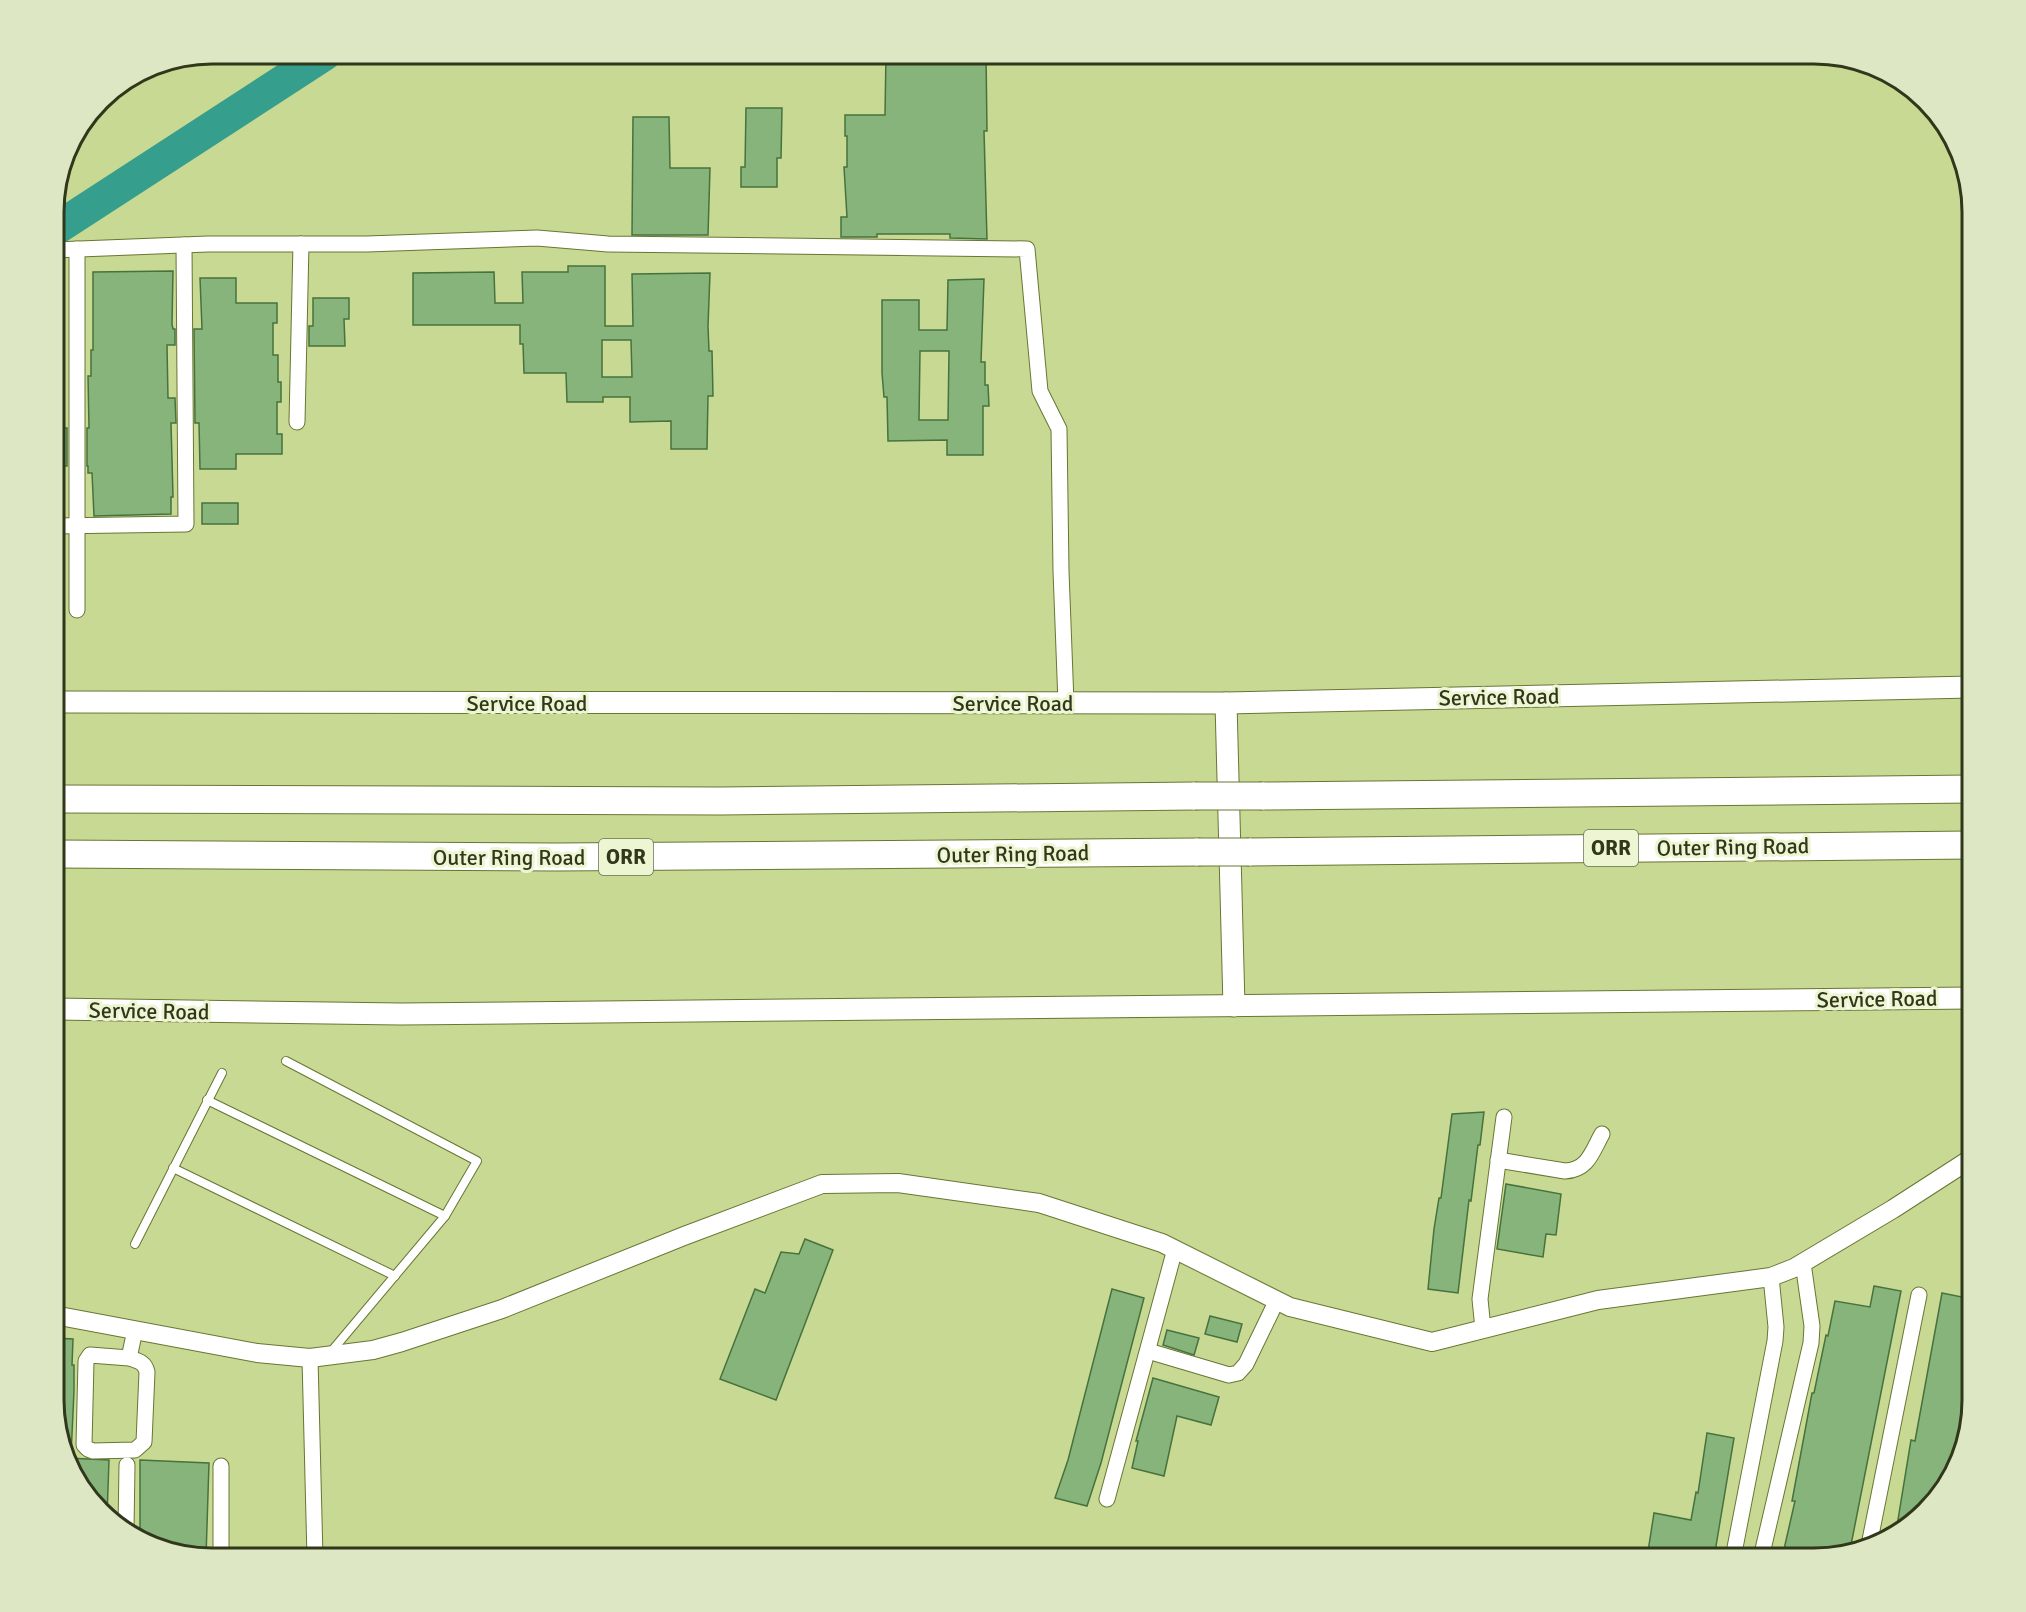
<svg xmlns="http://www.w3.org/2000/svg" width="2026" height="1612" font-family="Signika,sans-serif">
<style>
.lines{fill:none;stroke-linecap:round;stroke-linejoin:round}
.river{stroke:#359e8c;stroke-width:33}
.building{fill:#86b47b;stroke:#47723d;stroke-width:1.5;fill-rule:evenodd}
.service-casing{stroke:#687633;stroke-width:10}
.minor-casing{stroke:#687633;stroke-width:17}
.tertiary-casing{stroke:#687633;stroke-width:20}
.secondary-casing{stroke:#687633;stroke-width:23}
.motorway-casing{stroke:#687633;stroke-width:29}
.service{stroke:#fff;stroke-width:8}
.minor{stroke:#fff;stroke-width:15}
.tertiary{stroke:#fff;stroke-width:18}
.secondary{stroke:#fff;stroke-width:21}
.motorway{stroke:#fff;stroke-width:27}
.motorway-bridge-casing{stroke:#687633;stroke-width:29;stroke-linecap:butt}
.motorway-bridge{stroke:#fff;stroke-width:27}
.labels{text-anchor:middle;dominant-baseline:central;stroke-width:6;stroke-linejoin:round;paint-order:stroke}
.shield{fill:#ecf6d3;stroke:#697052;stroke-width:1.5}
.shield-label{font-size:21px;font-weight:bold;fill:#31371b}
.street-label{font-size:22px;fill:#31371b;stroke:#ecf6d3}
.rim{fill:none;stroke:#31371b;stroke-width:3}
</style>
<rect width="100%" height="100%" fill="#c8d993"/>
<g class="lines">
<path class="river" d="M54 230 325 54"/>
</g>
<g class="building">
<path d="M886 54H922V63L950 64V54H986L987 131H984L987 239 950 238V234H877V237H841V217H847L844 167H847V136H845V115H885Z"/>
<path d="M746 108H782L781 158H777V187H741V167H745Z"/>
<path d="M633 117H669L670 168H710L708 235H632Z"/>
<path d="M568 266H605V326H633L632 274 710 273 708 326 709 351H712L713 396H708L707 449H671V421L630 422V397H603V402H567L566 373H524L523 344H520V325H413V273L494 272 495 303H523L522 272H568ZM602 340H631L632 377H602Z"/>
<path d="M173 271 172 324 173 329H175V345H167L168 398H175L176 423H171L173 497H171V514L94 516 92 473H88V466H87V428H89L88 376H91V350H93V272Z"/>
<path d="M200 278H236V303H277V323H273V355H278V382H281V402H277V434H282V454H236V469H200L199 423H195L194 329H202Z"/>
<path d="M984 279 981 362H985V385H988L989 406H983V455H947V440L888 441 887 397H884L882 373V300H919V330H947L948 280ZM920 351H949L948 420H919Z"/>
<path d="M313 298H349V319H344L345 346H309V326H313Z"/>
<rect x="54" y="428" width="13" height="38"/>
<rect x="202" y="503" width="36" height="21"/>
<path d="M1484 1112 1480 1145H1478L1471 1201 1469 1200 1458 1293 1428 1289 1434 1229 1439 1198H1441L1452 1114Z"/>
<path d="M1506 1184 1561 1194 1556 1235 1546 1234 1543 1257 1497 1249Z"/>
<path d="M805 1239 833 1250 776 1400 720 1379 755 1289 765 1293 781 1252 799 1254Z"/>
<path d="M1874 1286 1901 1291 1850 1550 1813 1558H1782L1795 1501H1792L1812 1393H1814L1826 1335 1828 1336 1835 1301 1870 1307Z"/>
<path d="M1112 1289 1144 1298 1101 1463 1087 1506 1055 1498 1068 1460Z"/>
<path d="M1942 1293 1972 1299V1400L1960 1460 1933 1504 1896 1532 1911 1440 1915 1441Z"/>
<path d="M1210 1316 1242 1324 1237 1342 1205 1334Z"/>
<path d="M1167 1330 1199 1338 1194 1355 1163 1345Z"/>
<path d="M54 1338 73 1339 72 1365H74V1391L71 1456H67L54 1409Z"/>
<path d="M1153 1378 1219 1397 1211 1425 1177 1416 1164 1476 1132 1468 1138 1441H1136Z"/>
<path d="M1707 1433 1734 1438 1714 1558H1647L1654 1513 1691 1520 1696 1492 1698 1493Z"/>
<path d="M67 1458 109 1460 107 1517 70 1469Z"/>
<path d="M140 1460 209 1463 206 1557 152 1546 140 1538Z"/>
</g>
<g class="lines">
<g class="service-casing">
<g id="service">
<path d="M286 1061 477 1161 445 1216 330 1353"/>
<path d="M207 1100 445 1216"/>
<path d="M173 1168 395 1276"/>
<path d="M135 1244 222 1073"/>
</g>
</g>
<g class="minor-casing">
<g id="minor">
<path d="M54 250 208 244H367L537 238 608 244 1027 249 1040 391 1059 429 1061 571 1066 703"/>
<path d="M297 422 301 244"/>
<path d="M54 526 186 524 184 245"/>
<path d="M77 610V249"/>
<path d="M1498 1160 1565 1171C1588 1170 1592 1152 1602 1134"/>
<path d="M1483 1329 1480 1299 1504 1117"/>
<path d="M1148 1351 1229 1375 1238 1373 1246 1364 1277 1300"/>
<path d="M129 1358 90 1355 86 1361 84 1445 88 1449 93 1451 135 1450 144 1442 147 1372C145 1362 138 1361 129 1358L135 1330"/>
<path d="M310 1358 315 1558"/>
<path d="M1107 1499 1175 1249"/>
<path d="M126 1529 127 1465"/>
<path d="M1869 1545 1919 1295"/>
<path d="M221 1558V1466"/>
<path d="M1733 1558 1775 1341 1776 1327 1771 1277"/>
<path d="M1761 1558 1811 1343 1812 1326 1803 1263"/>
</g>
</g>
<g class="tertiary-casing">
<path id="tertiary" d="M54 1315 257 1353 310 1358 373 1350 402 1342 502 1309 684 1236 822 1184 898 1183 1039 1203 1162 1243 1290 1307 1432 1342 1598 1300 1771 1277 1794 1268 1893 1209 1972 1158"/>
</g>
<g class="secondary-casing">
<g id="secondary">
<path d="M54 702 1226 703 1972 687"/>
<path d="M1226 703 1234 1006"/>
<path d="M54 1009 401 1014 1972 998"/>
</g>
</g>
<g class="motorway-casing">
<g id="motorway">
<path d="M1262 796 1972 789"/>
<path d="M54 799 721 801 1195 796"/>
<path d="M1249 852 1972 845"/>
<path d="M54 854 557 857 1198 852"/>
</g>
</g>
<use href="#service" class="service"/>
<use href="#minor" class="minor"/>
<use href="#tertiary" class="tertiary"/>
<use href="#secondary" class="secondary"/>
<use href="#motorway" class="motorway"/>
<g class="motorway-bridge-casing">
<g id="motorway-bridge">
<path d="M1195 796H1262"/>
<path d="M1198 852H1249"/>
</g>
</g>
<use href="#motorway-bridge" class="motorway-bridge"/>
</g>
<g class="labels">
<g class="shield">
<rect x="1584" y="830" width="54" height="36" rx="4.5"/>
<rect x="599" y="839" width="54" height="36" rx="4.5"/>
</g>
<g class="shield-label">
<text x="1611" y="848">ORR</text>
<text x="626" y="857">ORR</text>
</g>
<g class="street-label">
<text transform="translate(1499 697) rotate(-1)">Service Road</text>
<text x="527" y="703">Service Road</text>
<text x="1013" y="703">Service Road</text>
<text transform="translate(1733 847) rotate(-1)">Outer Ring Road</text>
<text transform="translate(1013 854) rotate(-1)">Outer Ring Road</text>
<text x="509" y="857">Outer Ring Road</text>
<text transform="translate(1877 999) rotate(-1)">Service Road</text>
<text transform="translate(149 1011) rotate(1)">Service Road</text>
</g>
</g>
<path d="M0 0H2026V1612H0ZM212 64H1814A148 148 0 0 1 1962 212V1400A148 148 0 0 1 1814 1548H212A148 148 0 0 1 64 1400V212A148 148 0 0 1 212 64Z" fill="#dde7c4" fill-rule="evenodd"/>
<path class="rim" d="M212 64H1814A148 148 0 0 1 1962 212V1400A148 148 0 0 1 1814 1548H212A148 148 0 0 1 64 1400V212A148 148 0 0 1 212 64Z"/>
</svg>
